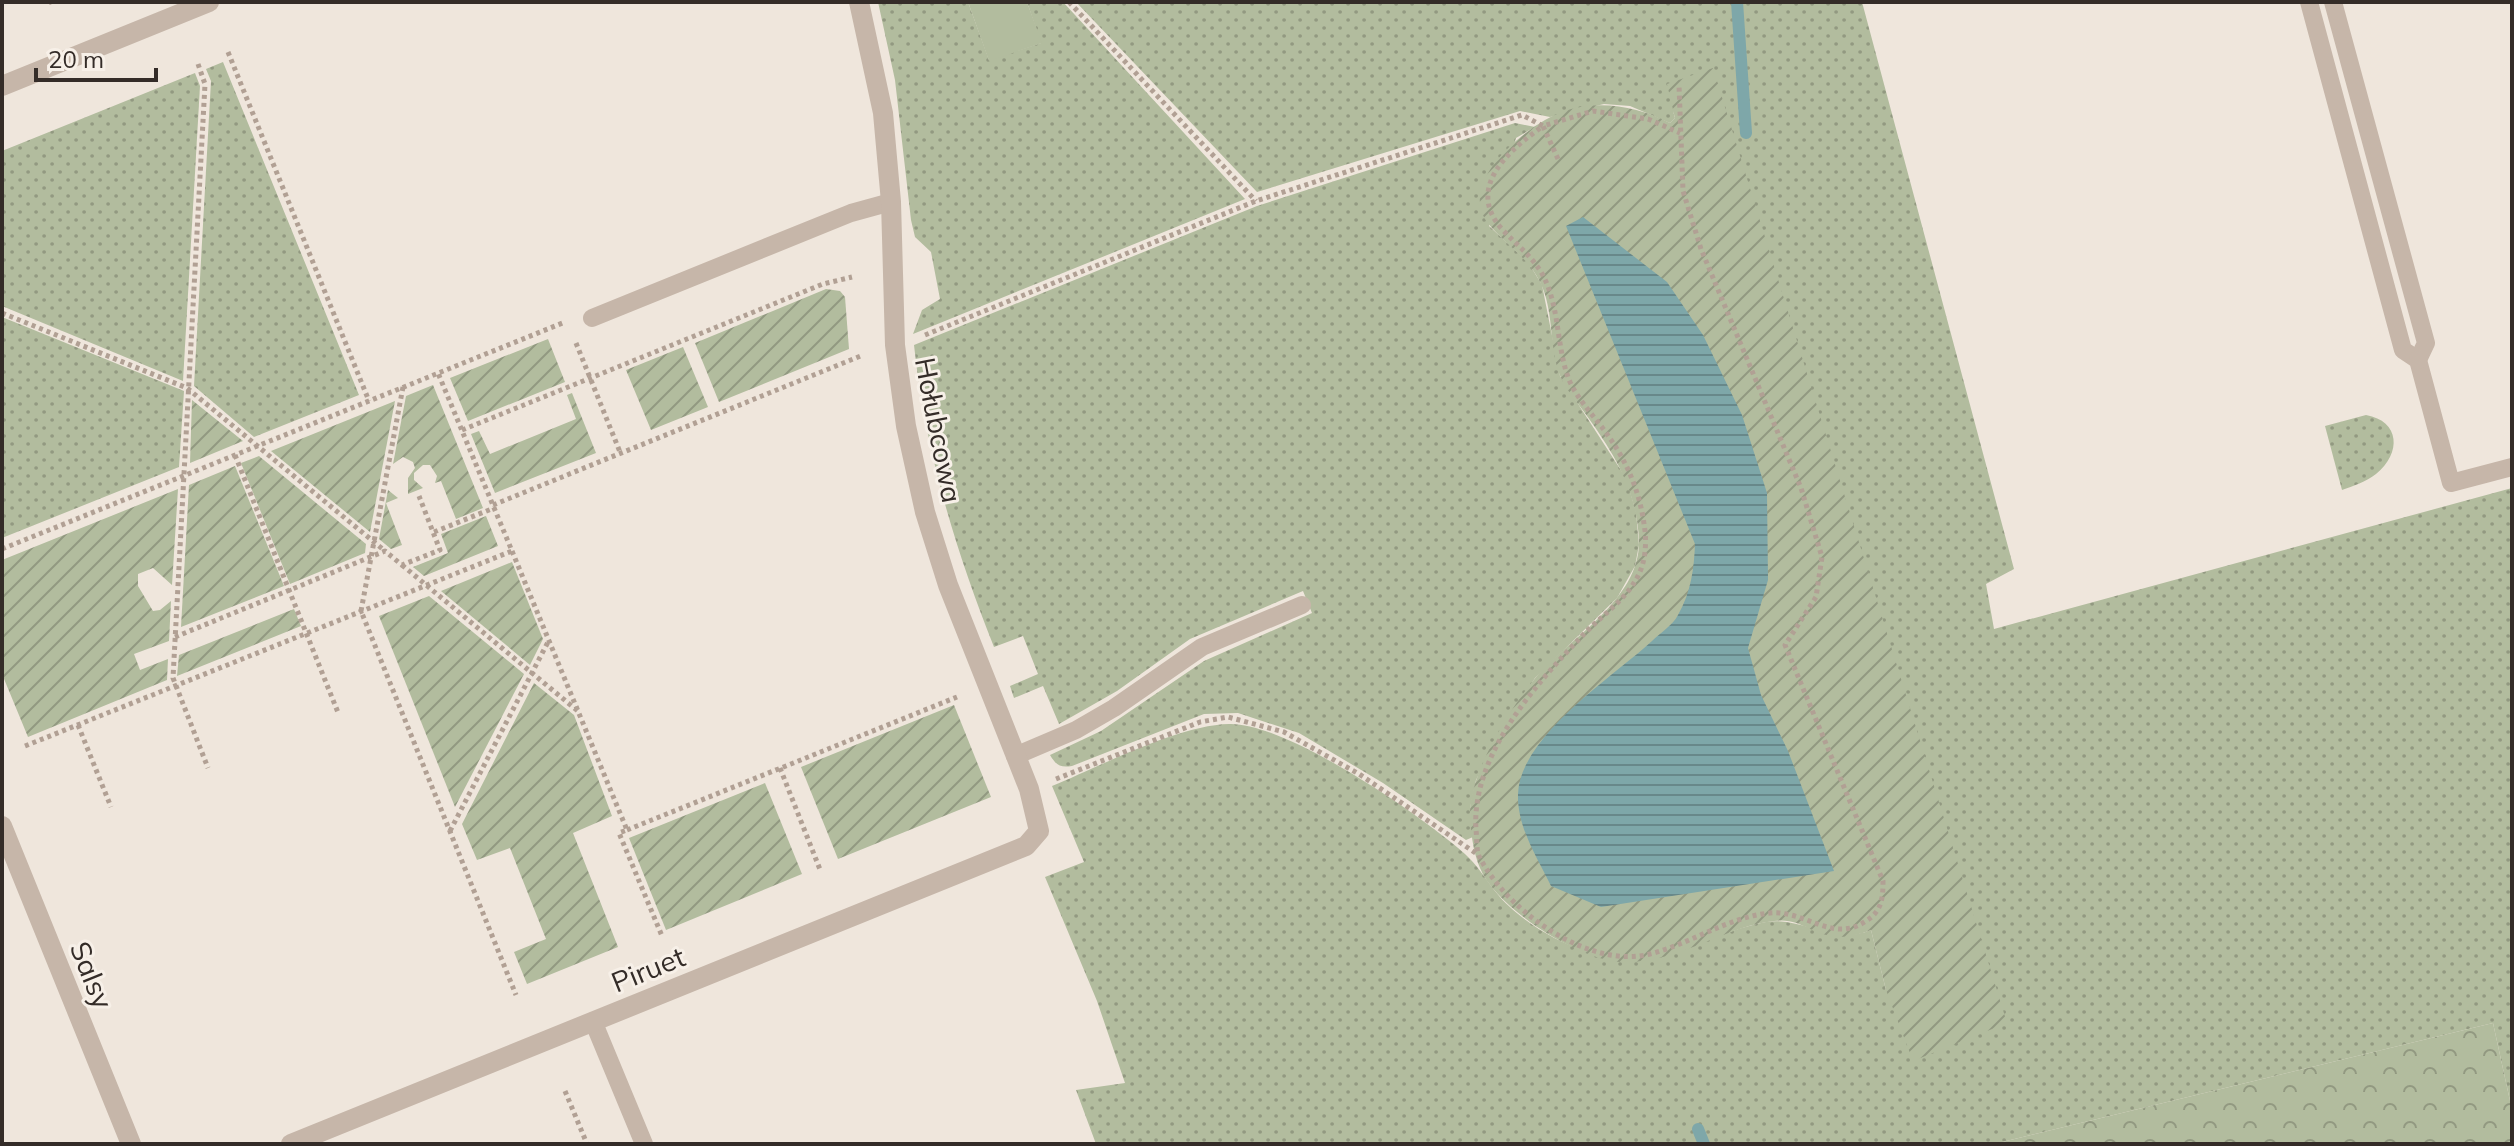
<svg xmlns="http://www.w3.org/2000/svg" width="2514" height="1146" font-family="Mulish,sans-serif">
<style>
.grass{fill:url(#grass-dots)}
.forest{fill:url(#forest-crowns)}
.park{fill:#b2bc9e}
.garden{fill:url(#garden-furrows)}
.water{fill:url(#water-rules)}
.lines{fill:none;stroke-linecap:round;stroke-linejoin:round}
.stream{stroke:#7ea7a9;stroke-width:12}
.path{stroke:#b1a094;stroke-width:5;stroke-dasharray:4 4;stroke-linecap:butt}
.lane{stroke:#c6b6a9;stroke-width:18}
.street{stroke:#c6b6a9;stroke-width:20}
.labels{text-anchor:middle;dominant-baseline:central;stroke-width:6;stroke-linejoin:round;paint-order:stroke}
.street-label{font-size:28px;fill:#342c28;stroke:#f7f0e8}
</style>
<defs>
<pattern id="grass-dots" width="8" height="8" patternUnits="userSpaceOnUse" patternTransform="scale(2)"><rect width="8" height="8" fill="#b2bc9e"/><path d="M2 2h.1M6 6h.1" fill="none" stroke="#929981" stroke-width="1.8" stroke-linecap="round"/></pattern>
<pattern id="forest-crowns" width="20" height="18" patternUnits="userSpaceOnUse" patternTransform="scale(2)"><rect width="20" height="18" fill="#b2bc9e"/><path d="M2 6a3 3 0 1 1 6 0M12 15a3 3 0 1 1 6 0" fill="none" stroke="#929981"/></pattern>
<pattern id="garden-furrows" width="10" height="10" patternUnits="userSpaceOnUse" patternTransform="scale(2)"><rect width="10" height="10" fill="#b2bc9e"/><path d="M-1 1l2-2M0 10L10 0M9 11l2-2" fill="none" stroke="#929981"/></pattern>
<pattern id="water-rules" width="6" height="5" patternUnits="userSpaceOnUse" patternTransform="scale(2)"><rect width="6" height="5" fill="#7ea7a9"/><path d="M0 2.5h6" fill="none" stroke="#68888a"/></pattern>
</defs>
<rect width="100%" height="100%" fill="#efe6dc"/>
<g class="grass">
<path d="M878 2H968L989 60 1041 43 1027 2H1063L1245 199 913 334 922 310 940 299 931 252 915 237 911 220 895 80Z"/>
<path d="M1076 2H1862L2014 569 1986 584 1994 629 2512 488V1110L2493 1023 1994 1144H1096L1076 1090 1125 1083 1097 1001 1045 877 1084 862 1052 786C1101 766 1178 725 1229 724 1286 722 1421 815 1465 854 1477 865 1485 878 1495 891 1515 917 1554 941 1585 951 1656 974 1700 935 1766 922 1802 916 1833 946 1871 930L1886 990 1899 676 1673 111 1675 118 1670 123 1630 106 1604 104 1550 117 1520 111 1257 192Z"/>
<path d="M223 62 359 395 254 437 194 386 211 81 206 69Z"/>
<path d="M195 73 200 86 183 381 2 306V151Z"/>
<path d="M1515 123 1535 127 1516 138 1489 226 1528 262 1542 285 1560 376 1626 478 1636 512 1639 545 1635 566 1617 598 1535 678 1502 729 1476 780 1470 808 1473 837 1466 840 1383 783 1299 733 1238 713 1204 714 1072 766C1060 768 1056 765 1050 755L1101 731 1204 661 1312 613 1303 591 1190 639 1117 691 1059 724 1043 686 1014 698 1010 686 1038 674 1023 636 994 647C955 549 925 450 914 345L1257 206Z"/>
<path d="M2 317 184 391 179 467 2 538Z"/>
<path d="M2366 415C2400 421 2402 453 2376 474 2366 482 2353 486 2342 490L2325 426Z"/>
</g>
<path class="forest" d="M2493 1023 2512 1110V1144H1994Z"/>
<path class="park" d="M968 2H1027L1042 43 989 61Z"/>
<g class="garden">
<path d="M1713 68 2007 1023 1913 1061 1886 990 1871 930C1818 951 1810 916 1774 921 1730 926 1692 953 1649 960 1641 961 1629 963 1620 962 1578 959 1496 908 1480 868 1473 852 1470 828 1470 811 1471 771 1511 706 1537 676 1571 637 1640 599 1639 541 1637 491 1615 455 1587 416 1578 403 1565 389 1559 373 1549 344 1554 310 1540 282 1528 258 1509 247 1492 228 1454 189 1514 138 1545 120 1584 97 1631 103 1670 123L1675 118 1667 84Z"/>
<path d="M826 289 840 291 845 297 849 349 719 402 695 343Z"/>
<path d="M548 339 565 382 468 421 450 378Z"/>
<path d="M683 347 708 407 651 430 626 370Z"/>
<path d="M433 385 483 508 456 519 441 481 435 483 437 476 430 465H423L414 473V480L423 488 408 494V478L415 468 413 462 403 457 393 464 406 396Z"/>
<path d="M572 393 596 453 495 493 471 434 479 431 490 454 576 419 567 395Z"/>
<path d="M192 400 243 441 190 463Z"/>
<path d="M395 401 370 532 271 451Z"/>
<path d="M259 456 366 544 365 553 290 584 241 463Z"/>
<path d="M235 466 284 586 181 627 189 485Z"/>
<path d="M178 489 172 585 153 568 138 574V586L153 611 160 610 171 601 169 641 134 654 140 670 168 659 167 680 28 737 2 674V560Z"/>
<path d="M388 490 398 498 386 503 402 545 391 549 379 539Z"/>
<path d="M486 516 498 546 424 576 413 567 448 553 441 534Z"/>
<path d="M512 562 543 639 530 665 441 591Z"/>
<path d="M429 596 524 674 455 807 379 616Z"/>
<path d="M294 609 301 626 177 676 179 655Z"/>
<path d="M534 683 574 715 612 816 573 833 618 947 527 984 514 952 546 939 510 848 477 860 462 824Z"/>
<path d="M954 705 991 797 838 859 801 767Z"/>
<path d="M765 783 802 874 666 930 629 838Z"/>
</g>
<path class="water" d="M1583 217 1667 282 1703 335 1742 415 1767 493 1768 580 1748 648 1761 695 1788 751 1834 871 1601 907 1551 886C1537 857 1517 827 1518 794 1520 736 1613 677 1652 641 1660 633 1673 625 1678 615 1691 592 1694 569 1695 544L1566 226Z"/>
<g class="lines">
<g class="stream">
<path d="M1737 2 1746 133"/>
<path d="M1698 1129 1704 1144"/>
</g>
<g class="path">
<path d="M51 2 52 4"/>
<path d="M1069 2 1256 201"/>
<path d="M228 52 369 401"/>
<path d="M198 64 205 84 173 678 208 768"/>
<path d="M1558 159 1543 126C1511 149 1465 186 1501 228 1518 247 1537 259 1547 284 1560 316 1557 351 1570 382 1580 403 1597 419 1609 437 1627 462 1640 493 1644 524 1647 540 1646 561 1638 576 1625 601 1602 615 1583 635 1535 685 1471 756 1476 830 1477 838 1476 849 1479 856 1505 909 1588 970 1650 954 1690 944 1728 917 1770 913 1806 910 1833 944 1866 921 1882 911 1883 898 1883 881L1785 645 1816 597 1822 557 1801 488 1701 249 1683 191 1679 85"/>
<path d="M2 313 187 388 385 551"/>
<path d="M925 335 1256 201 1522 115 1543 126 1593 111 1648 119 1680 133"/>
<path d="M576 343 620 452"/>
<path d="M403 387 361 611 516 995"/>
<path d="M462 430 823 284 852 277"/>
<path d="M235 455 339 715"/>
<path d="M493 505 863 355"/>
<path d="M434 532 494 508"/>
<path d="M2 549 565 322"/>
<path d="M512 551 627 830 619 833 662 936"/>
<path d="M402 565 579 712"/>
<path d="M175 637 385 551 402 565 440 550 419 496"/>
<path d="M78 725 111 807"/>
<path d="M25 746 512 551 438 373"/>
<path d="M780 768 821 872"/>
<path d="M1056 779 1200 722 1228 717 1284 732 1359 774 1477 854"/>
<path d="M627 830 957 697"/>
<path d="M450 831 549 640"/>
<path d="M565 1091 587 1144"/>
</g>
<g class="lane">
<path d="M2309 2 2403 350 2418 360 2451 483 2512 467"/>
<path d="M2333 2 2426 343 2418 360"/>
<path d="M592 318 851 213 891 202"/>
<path d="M1015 756 1076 730 1114 708 1202 647 1302 605"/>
<path d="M593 1021 644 1144"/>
</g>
<g class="street">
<path d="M2 86 209 2"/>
<path d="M2 826 131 1144"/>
<path d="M291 1144 1026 846 1039 831 1029 789 948 585 925 512 906 426 895 345 891 202 883 113 859 2"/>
</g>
</g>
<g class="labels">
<g class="street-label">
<text transform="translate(939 430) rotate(79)">Hołubcowa</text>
<text transform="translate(648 969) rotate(-22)">Piruet</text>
<text transform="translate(92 975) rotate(68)">Salsy</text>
</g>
</g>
<rect width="2514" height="1146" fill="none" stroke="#342c28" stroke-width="8"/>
<path d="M36 68v12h120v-12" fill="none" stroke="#342c28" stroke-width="4"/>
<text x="48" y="68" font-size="24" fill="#342c28" stroke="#f7f0e8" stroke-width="6" paint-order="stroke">20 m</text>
</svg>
